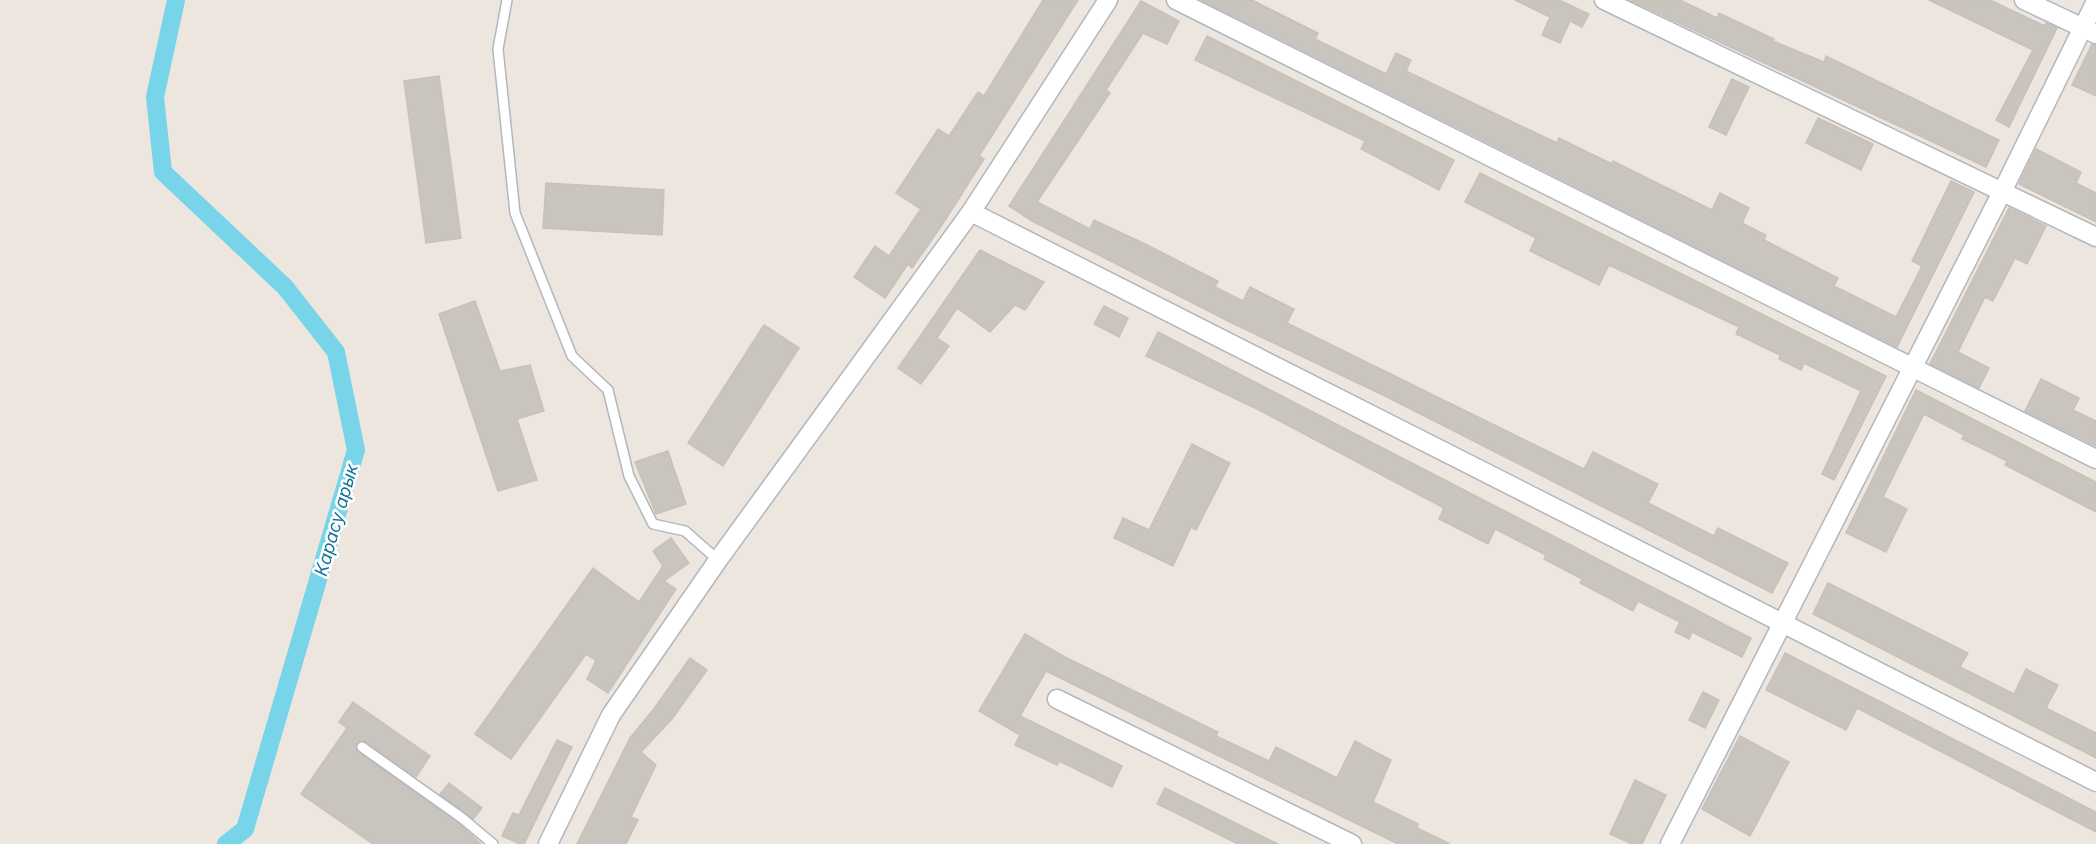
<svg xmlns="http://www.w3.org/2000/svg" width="2096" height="844" font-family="Inter,sans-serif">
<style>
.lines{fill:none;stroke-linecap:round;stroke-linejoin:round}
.canal{stroke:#77d4e9;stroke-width:18}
.building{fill:#c9c4bd;stroke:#c8c1b8;stroke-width:1.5}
.service-casing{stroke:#b2b6bf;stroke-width:12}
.minor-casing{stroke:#b2b6bf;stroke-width:21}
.service{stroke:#fff;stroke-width:9}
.minor{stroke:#fff;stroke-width:18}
.labels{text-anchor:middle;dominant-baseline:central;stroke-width:5;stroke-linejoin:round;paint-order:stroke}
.water-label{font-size:18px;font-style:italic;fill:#147598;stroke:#fff}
</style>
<rect width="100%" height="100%" fill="#ede6df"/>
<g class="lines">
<path class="canal" d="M176 0 155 97 163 172 285 287 336 352 356 450 245 829 226 844"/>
</g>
<g class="building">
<path d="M1043 0H1078L979 156 984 159 942 225 912 268 908 264 885 298 854 277 875 246 889 256 921 209 896 193 938 129 949 136 978 92 984 96Z"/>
<path d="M1201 0H1252L1318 33 1315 39 1386 74 1396 53 1411 60 1406 71 1557 143 1559 138 1612 164 1613 161 1712 210 1720 193 1749 208 1742 223 1766 235 1764 240 1838 278 1834 286 1896 317 1922 266 1912 261 1951 181 1974 192 1897 347Z"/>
<path d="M1515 0H1559L1589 14 1582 27 1570 21 1560 43 1542 35 1550 17Z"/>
<path d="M1630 0H1680L1717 18 1719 13 1774 39 1773 41 1824 62 1826 56 1999 140 1986 167Z"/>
<path d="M1929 0H1990L2045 26 2046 23 2057 28 2009 127 1996 120 2033 50Z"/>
<path d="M1141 1 1179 21 1167 44 1143 33 1106 90 1110 93 1037 202 1090 229 1094 220 1145 244 1218 281 1215 287 1243 301 1250 287 1294 309 1287 323 1584 469 1593 452 1658 484 1648 503 1714 536 1718 528 1788 563 1772 593 1387 397 1232 323 1032 221 1009 206Z"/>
<path d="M1207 36 1454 160 1439 190 1361 149 1365 141 1195 60Z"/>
<path d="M2092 44 2096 45V96L2072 85Z"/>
<path d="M439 76 461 238 426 243 404 81Z"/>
<path d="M1732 79 1749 87 1726 135 1709 127Z"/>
<path d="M1818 118 1873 144 1861 170 1806 143Z"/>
<path d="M2036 149 2081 172 2076 183 2096 193V222L2019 184Z"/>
<path d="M1480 173 1886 376 1834 480 1822 474 1861 391 1804 363 1801 370 1779 359 1780 355 1736 334 1739 327 1609 265 1599 285 1530 251 1536 238 1465 202Z"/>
<path d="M546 183 664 190 662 235 543 228Z"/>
<path d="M2009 208 2046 226 2027 264 2015 258 1993 301 1985 297 1958 352 1989 368 1979 388 1930 364Z"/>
<path d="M980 250 1044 282 1025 310 1015 305 990 332 957 308 937 338 949 346 921 384 898 368Z"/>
<path d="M475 301 500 371 530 365 544 411 517 419 537 480 498 491 439 314Z"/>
<path d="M1104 306 1128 318 1119 337 1094 324Z"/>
<path d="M764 325 799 348 723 466 688 443Z"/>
<path d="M1158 332 1751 638 1742 657 1692 632 1689 639 1675 632 1680 622 1638 601 1633 611 1580 583 1582 579 1544 559 1546 555 1495 529 1488 544 1439 519 1444 508 1259 410 1146 356Z"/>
<path d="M2041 379 2079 398 2073 410 2096 421V446L2025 411Z"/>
<path d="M1916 390 2096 482V512L2005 465 2007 461 1962 439 1964 435 1924 414 1883 497 1907 509 1886 552 1846 533Z"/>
<path d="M1192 444 1230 463 1196 530 1191 527 1173 566 1114 538 1123 518 1149 530Z"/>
<path d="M668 451 686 504 656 514 635 462Z"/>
<path d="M671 538 689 563 664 581 676 589 608 693 587 679 596 660 586 654 511 759 475 734 593 568 639 602 663 566 653 551Z"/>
<path d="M1828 583 1968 653 1960 667 2014 694 2026 669 2058 685 2046 708 2096 733V758L1813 614Z"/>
<path d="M1025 634 1065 657 1218 732 1216 736 1269 761 1276 747 1337 778 1355 741 1391 760 1373 802 1418 824 1417 828 1450 844H1398L1046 671 1020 716 1122 766 1112 787 1059 761 1057 765 1015 745 1020 735 979 711Z"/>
<path d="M1785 653 2096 812V832L1857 708 1846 730 1766 690Z"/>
<path d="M690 658 707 670 672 719 641 752 656 765 631 817 638 820 626 844H577L630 738 653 710Z"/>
<path d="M1703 692 1719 700 1705 728 1689 720Z"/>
<path d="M353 702 430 756 416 777 365 741 356 744 358 752 458 823 481 844H373L301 794 347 728 339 722Z"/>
<path d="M1740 736 1789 762 1750 836 1702 809Z"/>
<path d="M557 740 572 747 524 844H520L502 836 513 813 519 815Z"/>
<path d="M1635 780 1666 795 1642 844H1632L1610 834Z"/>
<path d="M449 783 482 808 473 819 440 794Z"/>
<path d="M1165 788 1181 796 1278 844H1238L1172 811 1157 804Z"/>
</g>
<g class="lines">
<g class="service-casing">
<g id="service">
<path d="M507 0 498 49 515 213 572 356 608 390 629 476 653 524 685 531 718 560"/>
<path d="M362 747 462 818 493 844"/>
</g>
</g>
<g class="minor-casing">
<g id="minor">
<path d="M1176 0 2096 459"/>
<path d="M1604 0 2096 237"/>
<path d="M2024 0 2096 34"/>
<path d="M971 212 2096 782"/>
<path d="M1057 699 1352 844"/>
<path d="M548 844 611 715 718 560 971 212 1108 0"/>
<path d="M1670 844 2003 190 2096 1"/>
</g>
</g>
<use href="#service" class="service"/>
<use href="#minor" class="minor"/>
</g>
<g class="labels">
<g class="water-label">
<text transform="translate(336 520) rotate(-74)">Карасу арык</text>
</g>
</g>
</svg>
